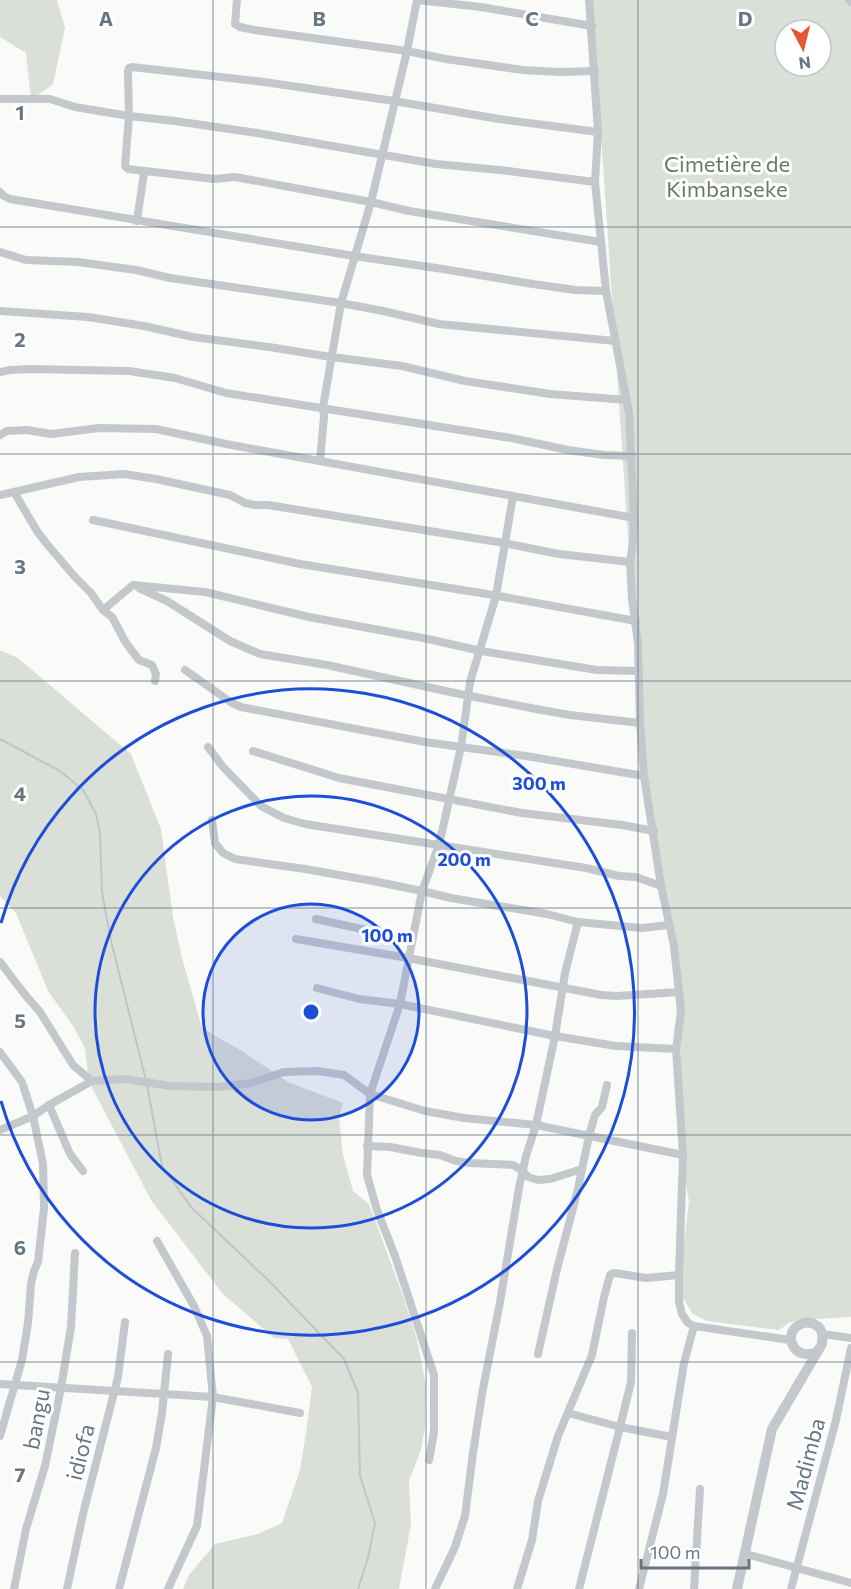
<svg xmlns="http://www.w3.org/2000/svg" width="851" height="1589" font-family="Commissioner,sans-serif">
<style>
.green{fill:#dadfd7;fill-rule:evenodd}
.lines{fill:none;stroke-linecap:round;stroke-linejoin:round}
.stream{stroke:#bbc7cb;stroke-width:2}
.minor{stroke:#c3c8cc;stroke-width:8}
.tertiary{stroke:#c3c8cc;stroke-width:10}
.grid{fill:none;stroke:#657683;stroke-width:1.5;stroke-opacity:0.55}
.ring{fill:none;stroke:#1d4ed8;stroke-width:3}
.labels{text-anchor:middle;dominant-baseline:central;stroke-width:6;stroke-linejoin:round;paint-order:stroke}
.park-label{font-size:22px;fill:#687a64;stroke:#fff}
.street-label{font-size:22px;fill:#657683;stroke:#fff}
.grid-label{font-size:20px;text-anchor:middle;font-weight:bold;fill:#657683;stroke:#fff;stroke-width:6;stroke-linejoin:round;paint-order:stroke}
.centre{fill:#1d4ed8;stroke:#fff;stroke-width:3}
.ring-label{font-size:18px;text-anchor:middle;font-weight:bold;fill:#1d4ed8;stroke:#fff;stroke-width:6;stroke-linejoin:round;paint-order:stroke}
</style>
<rect width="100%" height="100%" fill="#fafaf8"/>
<g class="green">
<path d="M0 0H57L65 28 53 84 31 100 26 53 0 37Z"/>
<path d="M592 0H851V1317L798 1320 789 1323 779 1330 707 1321 693 1314 678 1291 689 1201 682 1165 676 1049 681 1011 644 776ZM785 30H821V66H785Z"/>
<path d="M0 650 18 658 131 754 161 829 173 917 182 958 202 1028 245 1053 288 1082 343 1103 339 1118 343 1155 353 1191 369 1204 403 1296 417 1339 426 1386 425 1428 421 1449 409 1481 411 1524 399 1589H183L189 1575 215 1544 258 1534 282 1523 300 1470 306 1433 312 1387 288 1339 274 1338 222 1293 151 1200 89 1082 85 1048 73 1026 48 991 16 913 0 896Z"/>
</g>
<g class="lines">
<g class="stream">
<path d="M0 739 60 771 83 790 96 814 100 833 102 892 111 941 146 1080"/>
<path d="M147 1085 162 1166 191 1207 270 1282 344 1359 358 1393 360 1476 375 1523 368 1558 358 1589"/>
</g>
<g class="minor">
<path d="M237 0 235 24 240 27 254 30 407 51 446 59 523 70 559 72 595 71"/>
<path d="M589 0 598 132 595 182 606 291 629 413 634 518 633 542 630 562 632 599 638 643 640 723 644 776 661 886 674 946 681 1011 676 1049 683 1155 679 1275V1302L682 1314 688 1323 694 1326 790 1340"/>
<path d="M849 0 851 2"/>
<path d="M0 99H50L75 107 129 116 175 121 257 133 436 164 500 170 595 182"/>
<path d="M598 132 499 119 394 101 264 82 132 67 129 68 128 71 129 116 125 166 128 169 214 179 235 177 371 202 409 211 601 242"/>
<path d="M0 192 4 196 10 199 354 256 443 269 533 284 575 290 606 291"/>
<path d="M137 221 144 172"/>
<path d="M0 252 26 260 78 262 136 270 170 278 341 303 383 311 439 324 615 341"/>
<path d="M0 311 88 317 144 326 193 337 269 347 331 357 402 366 465 381 550 394 627 400"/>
<path d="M0 372 10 370 31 369 129 371 175 378 226 393 511 438 568 450 604 455 632 456"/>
<path d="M0 435 7 431 27 430 51 434 99 428 156 429 226 444 634 518"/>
<path d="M320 461 324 417 323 407 341 303 371 202 407 51 417 0 481 7 592 26"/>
<path d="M14 492 37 531 46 543 75 577 91 593 103 610 112 617 126 643 139 660 152 665 156 674 155 681"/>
<path d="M0 495 79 477 124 474 156 479 230 495 245 503 254 505H268L504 543 559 554 630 562"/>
<path d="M93 520 300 564 487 594 636 621"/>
<path d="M139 588 167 601 230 641 260 654 327 665 450 692 536 709 570 715 640 723"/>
<path d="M103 610 133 585 205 592 309 617 428 639 481 651 597 670 638 671"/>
<path d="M185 670 232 703 241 707 425 742 526 756 644 776"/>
<path d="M208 747 223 767 261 806 284 818 305 824 586 868 619 876 636 877 661 886"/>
<path d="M253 751 339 778 522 813 622 825 654 831"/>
<path d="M212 820 215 843 223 853 235 859 305 869 373 881 422 891 451 898 547 914 578 922 642 928 669 925"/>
<path d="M316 919 412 940"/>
<path d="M296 939 408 958 601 995 617 996 679 992"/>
<path d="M0 962 26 996 40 1012 73 1065 92 1081"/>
<path d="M317 988 359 999 400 1004 555 1036 616 1046 676 1049"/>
<path d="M0 1052 22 1082 33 1116 43 1164 44 1208 38 1262 34 1271 31 1284 28 1323 22 1360 0 1436"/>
<path d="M49 1105 70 1154 83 1171"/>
<path d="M0 1130 33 1116 49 1105 92 1081 126 1079 170 1086 218 1087 251 1083 284 1072 318 1071 344 1075 370 1094 425 1111 464 1118 536 1125 683 1155"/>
<path d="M367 1146 390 1147 422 1153 440 1155 456 1161 470 1163 513 1165 523 1171 528 1177 538 1180 550 1179 582 1169"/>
<path d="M157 1241 194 1306 207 1336 213 1397 197 1526 168 1589"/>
<path d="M823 1334 851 1338"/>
<path d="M538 1354 557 1269 577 1193 589 1136 595 1115 602 1107 607 1085"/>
<path d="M0 1384 213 1397 300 1413"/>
<path d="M568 1413 620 1427 672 1437"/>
<path d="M429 1460 434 1432V1375L395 1256 377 1210 367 1175 370 1094 400 1004 422 891 439 845 461 747 470 682 496 596 513 496"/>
<path d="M746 1554 851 1583"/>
<path d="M14 1589 26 1529 45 1466 61 1388 71 1327 75 1253"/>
<path d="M67 1589 83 1514 118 1377 125 1322"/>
<path d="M119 1589 156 1448 162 1413 168 1354"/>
<path d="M435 1589 455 1547 465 1516 473 1453 482 1394 500 1302 519 1188 526 1156 536 1125 555 1036 565 973 578 922"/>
<path d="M517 1589 532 1540 538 1501 558 1436 592 1355 604 1297 610 1275 611 1274 615 1273 646 1278 679 1275"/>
<path d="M579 1589 620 1427 631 1382 632 1333"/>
<path d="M639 1589 663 1494 684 1363 694 1326"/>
<path d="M694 1589 700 1489"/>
<path d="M791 1589 836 1420 851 1348"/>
</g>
<path class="tertiary" d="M737 1589 772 1429 822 1344C823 1336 823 1328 814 1324 810 1322 805 1322 801 1324 780 1333 795 1364 818 1351"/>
</g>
<path class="grid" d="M213 0V1589M426 0V1589M638 0V1589M0 227H851M0 454H851M0 681H851M0 908H851M0 1135H851M0 1362H851"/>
<circle cx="311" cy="1012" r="108" fill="#1d4ed8" fill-opacity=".12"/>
<g class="ring">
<circle cx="311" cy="1012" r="108"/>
<circle cx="311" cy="1012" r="216"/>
<path d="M1 923A323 323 0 1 1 1 1101"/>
</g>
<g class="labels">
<g class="park-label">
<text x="727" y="163">Cimetière de<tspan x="727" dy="25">Kimbanseke</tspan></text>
</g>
<g class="street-label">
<text transform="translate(36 1419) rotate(-79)">bangu</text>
<text transform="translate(80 1452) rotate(-76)">idiofa</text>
<text transform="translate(805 1464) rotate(-75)">Madimba</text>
</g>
</g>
<g class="grid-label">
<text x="106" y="26">A</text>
<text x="319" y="26">B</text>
<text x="532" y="26">C</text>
<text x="745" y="26">D</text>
<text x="20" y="120">1</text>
<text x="20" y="347">2</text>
<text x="20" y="574">3</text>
<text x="20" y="801">4</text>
<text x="20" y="1028">5</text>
<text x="20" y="1255">6</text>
<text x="20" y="1482">7</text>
</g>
<circle cx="311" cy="1012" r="9" class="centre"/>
<g class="ring-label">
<text x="539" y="790">300 m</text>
<text x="464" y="866">200 m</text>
<text x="387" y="942">100 m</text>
</g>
<g transform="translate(803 48) rotate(173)"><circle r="28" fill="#ffffff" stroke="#c1c8cd" stroke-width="1.5"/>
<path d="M0-4.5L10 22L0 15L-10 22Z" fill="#e4572e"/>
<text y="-9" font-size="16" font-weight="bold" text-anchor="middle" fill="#657683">N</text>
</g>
<path d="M641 1559v9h108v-9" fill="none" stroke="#657683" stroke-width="3"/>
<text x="650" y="1559" font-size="18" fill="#657683" stroke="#ffffff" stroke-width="4.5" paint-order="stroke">100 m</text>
</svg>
